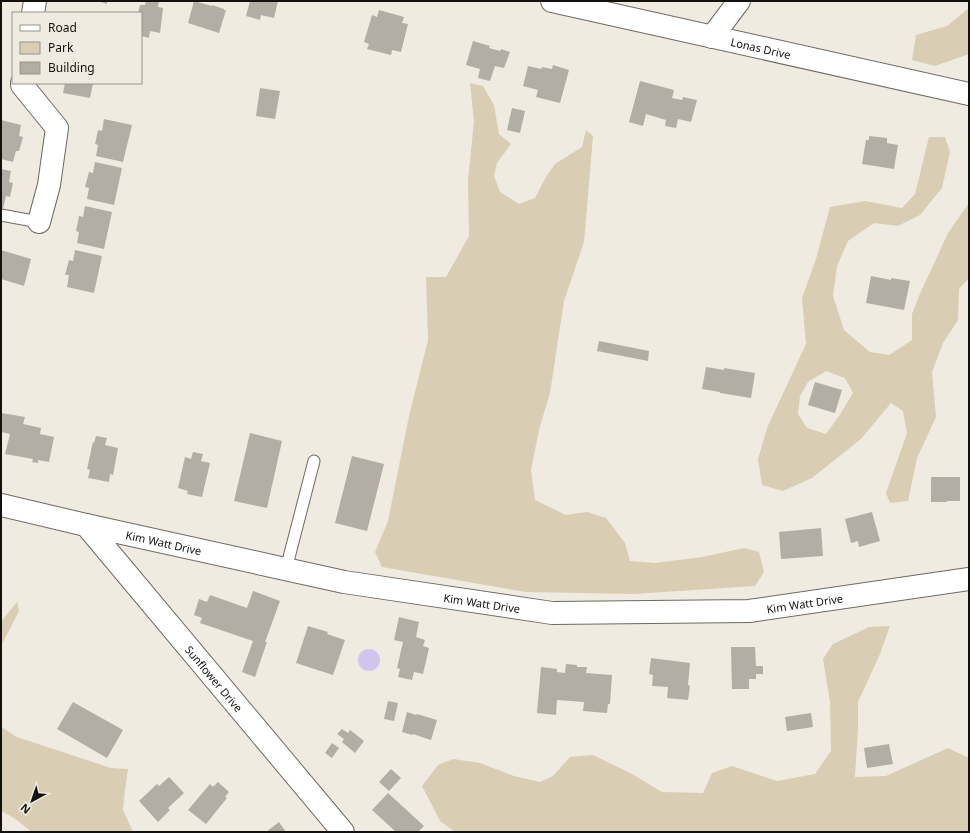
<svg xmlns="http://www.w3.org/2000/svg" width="970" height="833" font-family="'Noto Sans',sans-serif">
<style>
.green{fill:#d9cdb3;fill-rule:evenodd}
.water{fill:#d3c4ee}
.building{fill:#b2aea5}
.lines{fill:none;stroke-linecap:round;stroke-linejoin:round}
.lane-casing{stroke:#6e6a61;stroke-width:13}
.street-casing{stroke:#6e6a61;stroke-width:24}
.secondary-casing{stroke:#6e6a61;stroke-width:24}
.lane{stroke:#fff;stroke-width:11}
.street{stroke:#fff;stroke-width:22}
.secondary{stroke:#fff;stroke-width:22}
.labels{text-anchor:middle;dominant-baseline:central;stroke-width:4;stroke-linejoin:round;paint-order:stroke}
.street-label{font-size:11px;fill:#13110e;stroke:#f0ebe1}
</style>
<rect width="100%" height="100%" fill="#f0ebe1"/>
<g class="green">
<path d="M969 8V54L935 66 912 60 916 35 947 26Z"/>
<path d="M470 83 483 86 494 105 499 134 511 144 497 163 494 176 500 192 519 204 535 198 546 177 555 164 582 147 586 130 593 136 584 242 564 301 550 393 539 430 531 470 535 500 566 515 587 512 606 518 625 543 630 561 655 563 702 557 744 548 759 552 764 572 755 586 634 594 526 592 382 567 375 552 388 521 409 416 428 340 426 277H446L469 236 468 180 474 121Z"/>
<path d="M929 137H945L950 152 942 188 920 215 898 226 874 223 848 241 837 266 833 296 844 330 870 352 889 355 912 340V314L919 296 948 233 969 203V278L959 289 958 320 943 343 932 372 936 417 917 458 908 501 890 503 886 493 907 433 903 411 891 403 861 439 812 478 783 491 762 485 758 459 767 428 806 344 802 298 816 259 830 207 865 201 902 208 915 194ZM826 371 845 378 853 393 839 416 826 434 807 428 798 414 800 396 808 382Z"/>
<path d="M17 602 19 611 1 646V625L3 619Z"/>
<path d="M890 626 880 654 858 702V727L855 777 886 776 948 748 969 758V832H455L440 821 422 786 438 765 453 759 480 763 514 776 540 782 553 776 570 757 593 755 632 774 662 792 703 793 712 773 732 766 777 781 815 774 831 751 830 702 823 659 833 644 869 627Z"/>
<path d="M1 727 17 737 111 768 128 769 125 790 123 810 133 832H32L14 818 1 811Z"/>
</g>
<circle class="water" cx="369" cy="660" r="11"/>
<g class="building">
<path d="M97 1H107V4Z"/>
<path d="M146 1H159L158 7 163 8 160 33 150 31 149 38 141 36V13H138L140 5H145Z"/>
<path d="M194 1 212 6V5L224 9V10H226L219 33 188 23Z"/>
<path d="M250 1H278L274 18 261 15 260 20 246 16Z"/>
<path d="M379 10 404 17 402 23 408 24 401 52 392 50 391 55 367 49 369 44 364 42 372 15 377 17Z"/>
<path d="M473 41 490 46 489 48 500 51 501 49 510 52 504 68 495 66 490 81 478 78 480 69 466 65Z"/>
<path d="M553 65 569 70 560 103 536 97 538 90 523 86 528 66 541 69 542 67 552 69Z"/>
<path d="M640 81 674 90 672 98 682 100 683 97 697 100 691 122 678 119 676 128 665 126 666 120 646 114 643 126 629 122Z"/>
<path d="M65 83H93L90 98 63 93Z"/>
<path d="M260 88 280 91 275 119 256 116Z"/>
<path d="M512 108 525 111 520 133 507 130Z"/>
<path d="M104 119 132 125 123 162 96 156 98 145 95 144 98 130 102 131Z"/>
<path d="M1 120 21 125 19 136 23 137 19 151H16L13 162 1 159Z"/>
<path d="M869 136 887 138V143L898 145 894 169 862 164 866 140H869Z"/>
<path d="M95 162 122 168 114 205 87 199 89 188 85 187 89 172 93 173Z"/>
<path d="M1 169 11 171 9 182 13 183 10 197 6 196 3 209 1 208Z"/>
<path d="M85 206 112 212 104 249 77 243 79 232 76 231 79 216 83 217Z"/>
<path d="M1 250 31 259 24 286 1 279Z"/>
<path d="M75 250 102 256 94 293 67 287 69 275H65L69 260 73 261Z"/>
<path d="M871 276 891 280V278L910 281 904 310 866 303Z"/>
<path d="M599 341 649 351 648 361 597 351Z"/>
<path d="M706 367 724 370V368L755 373 751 398 720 393V392L702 389Z"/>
<path d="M815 382 842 390 835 413 808 405Z"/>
<path d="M1 413 25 417 23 424 41 428 40 434 54 437 49 462 38 460V463L32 462 33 459 5 454 10 434 1 432Z"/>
<path d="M250 433 282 441 267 508 234 501Z"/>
<path d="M96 436 107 438 105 445 118 448 113 475 110 474 109 482 88 478 90 470 87 469 93 442 94 443Z"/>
<path d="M193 452 203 454 201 461 210 463 202 497 187 494 188 491 178 488 185 457 191 459Z"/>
<path d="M352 456 384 464 367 531 335 523Z"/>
<path d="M931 477H960V501H947V502H931Z"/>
<path d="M872 512 880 541 859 547 858 541 851 543 845 519Z"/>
<path d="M821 528 823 556 781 559 779 532Z"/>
<path d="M253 591 280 601 265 642H267L255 677 242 672 253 641 200 623 202 618 194 615 199 599 207 602 210 595 247 608Z"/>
<path d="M399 617 419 622 416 637 425 640 423 646 429 648 423 674 414 672 412 680 398 677 400 669 397 668 403 642 394 640Z"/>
<path d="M308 626 328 632 327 634 345 640 333 675 296 663Z"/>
<path d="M731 647H755L756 666H763V674H756V679H749V689H732Z"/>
<path d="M651 658 690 663 688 685 690 686 688 700 667 698 668 687 652 686 653 675 649 674Z"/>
<path d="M566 664 577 665V667H587L586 673 612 675 610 704H608L607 713 583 711 584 702 557 700 556 715 537 713 541 667 557 669V672L565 673Z"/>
<path d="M388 701 398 703 394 721 384 719Z"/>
<path d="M73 702 123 730 107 758 57 729Z"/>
<path d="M407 712 416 715 417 714 437 720 431 740 413 734 412 735 402 732Z"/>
<path d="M811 713 813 727 787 731 785 717Z"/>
<path d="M342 729 348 733 350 730 364 741 355 753 342 742 344 739 337 734Z"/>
<path d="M332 743 339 748 332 758 325 753Z"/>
<path d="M889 744 893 764 867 768 864 748Z"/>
<path d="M391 769 401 778 389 791 379 782Z"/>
<path d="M169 777 184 793 168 808 170 810 158 822 139 801 157 784 159 786Z"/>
<path d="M218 782 229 792 225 797 227 798 206 824 188 810 210 784 213 787Z"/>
<path d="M388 793 424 826 418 832H396L372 810Z"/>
<path d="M279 822 286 832H266Z"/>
</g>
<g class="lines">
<g class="lane-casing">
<g id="lane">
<path d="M1 215 39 222"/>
<path d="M286 569 314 461"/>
</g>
</g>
<g class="street-casing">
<g id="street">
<path d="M33 13 35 1"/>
<path d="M712 37 739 1"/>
<path d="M22 83V85L57 128 49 185 39 222"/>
<path id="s1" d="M1 505 86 525 344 582 552 613 749 611 969 579"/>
<path id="s2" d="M86 525 343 832"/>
</g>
</g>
<g class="secondary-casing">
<g id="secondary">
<path id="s3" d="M552 1 969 94"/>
</g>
</g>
<use href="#lane" class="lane"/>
<use href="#street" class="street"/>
<use href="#secondary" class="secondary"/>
</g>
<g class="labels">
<g class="street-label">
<text stroke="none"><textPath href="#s3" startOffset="214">Lonas Drive</textPath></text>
<text stroke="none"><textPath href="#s1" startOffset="167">Kim Watt Drive</textPath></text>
<text stroke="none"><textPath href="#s1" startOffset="491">Kim Watt Drive</textPath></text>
<text stroke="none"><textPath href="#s1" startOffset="815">Kim Watt Drive</textPath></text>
<text stroke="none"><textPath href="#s2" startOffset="200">Sunflower Drive</textPath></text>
</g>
</g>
<rect width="970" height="833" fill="none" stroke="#13110e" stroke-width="4"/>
<rect x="12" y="12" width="130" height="72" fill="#f0ebe1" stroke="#98948d"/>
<rect x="20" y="25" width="20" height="6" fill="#ffffff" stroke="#98948d"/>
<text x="48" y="32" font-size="12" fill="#13110e">Road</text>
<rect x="20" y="42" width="20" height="12" fill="#d9cdb3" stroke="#98948d"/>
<text x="48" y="52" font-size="12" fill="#13110e">Park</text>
<rect x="20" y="62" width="20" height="12" fill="#b2aea5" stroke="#98948d"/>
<text x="48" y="72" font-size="12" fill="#13110e">Building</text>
<g transform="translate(32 801) rotate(220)" stroke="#f0ebe1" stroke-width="3" paint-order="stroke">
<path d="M0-3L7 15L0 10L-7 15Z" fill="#13110e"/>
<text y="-6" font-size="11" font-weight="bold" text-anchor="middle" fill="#13110e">N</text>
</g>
</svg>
